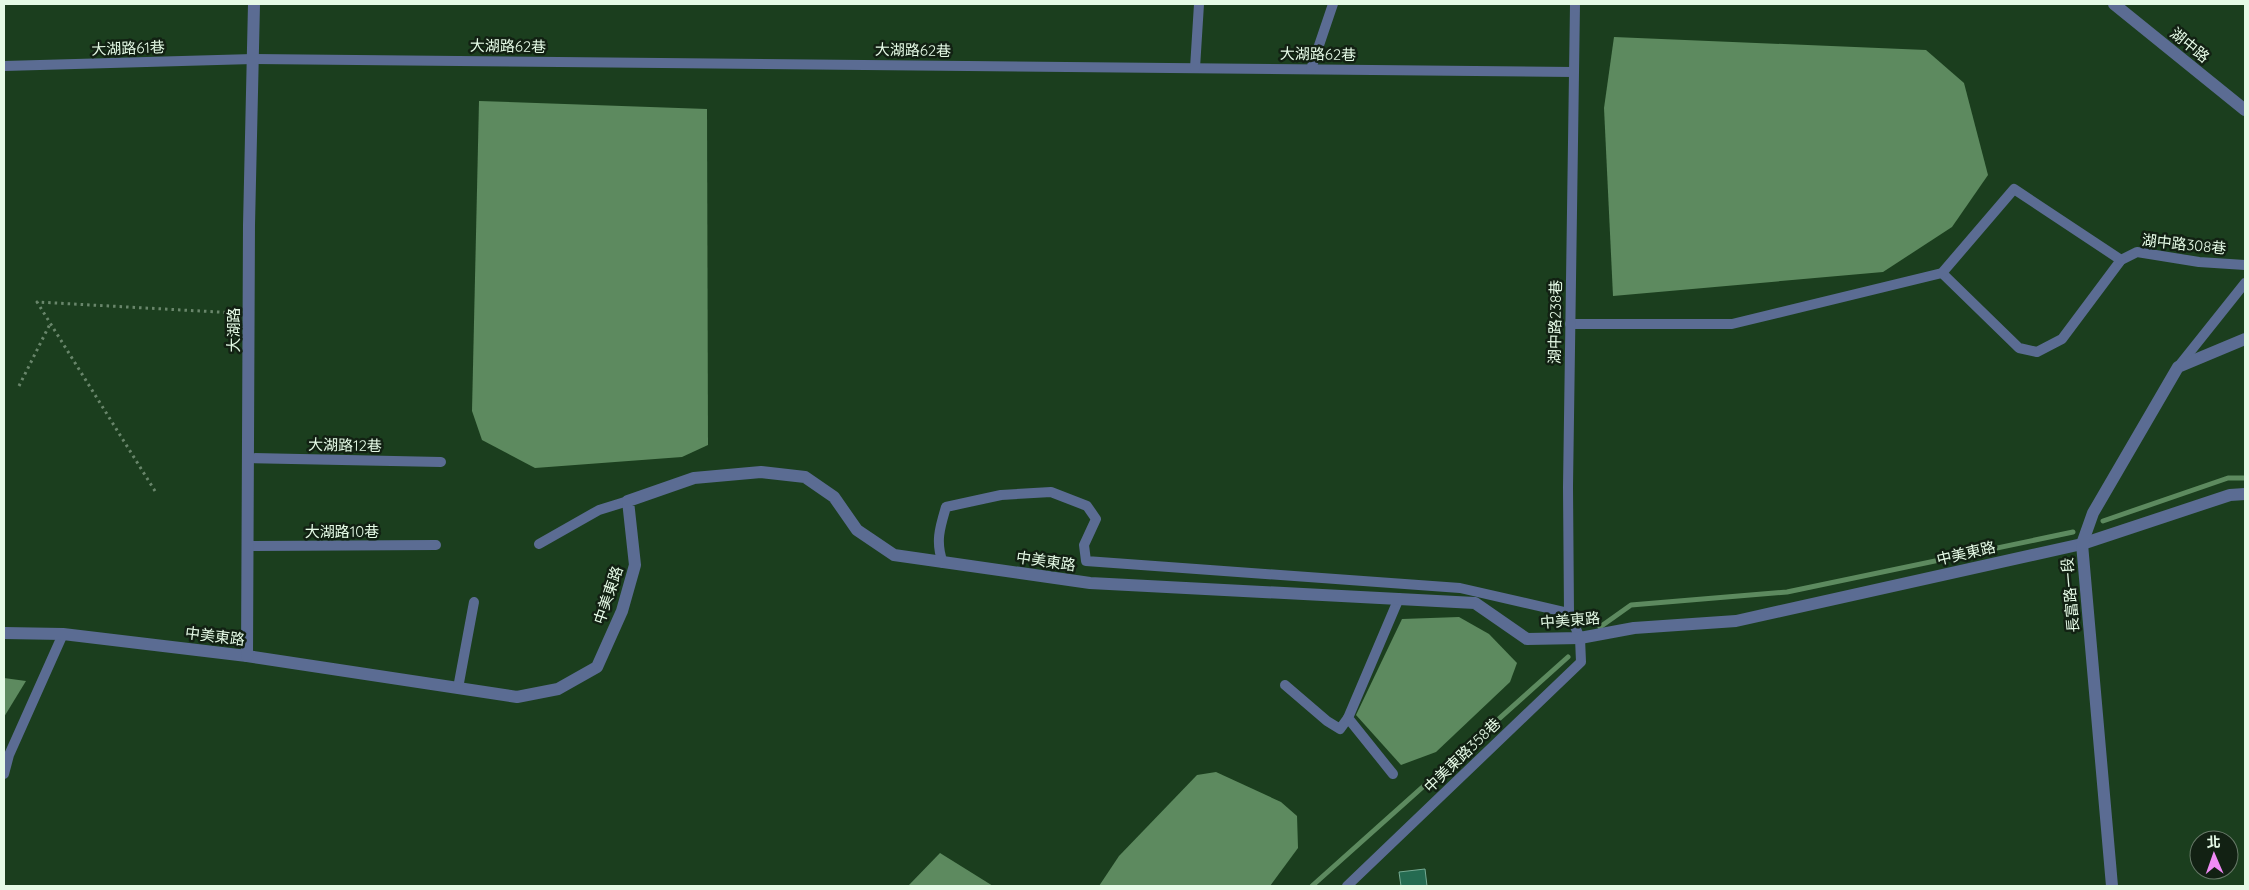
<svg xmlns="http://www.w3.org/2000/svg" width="2249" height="890" font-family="Quicksand,'Noto Sans TC',sans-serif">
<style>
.water{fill:#5d8a5f}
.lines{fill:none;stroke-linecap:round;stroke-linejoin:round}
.stream{stroke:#5d8a5f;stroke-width:5}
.building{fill:#256b51;stroke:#74aa93}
.path{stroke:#69866b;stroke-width:3;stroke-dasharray:2.5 4;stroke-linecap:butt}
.service{stroke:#5b6c93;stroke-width:10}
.minor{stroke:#5b6c93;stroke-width:12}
.tertiary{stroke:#5b6c93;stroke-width:12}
.labels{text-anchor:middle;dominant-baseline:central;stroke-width:5;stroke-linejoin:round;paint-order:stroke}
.street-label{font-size:15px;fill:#e5fae6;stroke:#122113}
</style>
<rect width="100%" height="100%" fill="#1b3e1e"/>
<g class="water">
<path d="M1614 37 1926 50 1964 83 1988 175 1952 227 1883 272 1613 296 1604 108Z"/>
<path d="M479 101 707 109 708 445 682 457 535 468 482 440 472 411Z"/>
<path d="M1459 617 1489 634 1517 663 1510 682 1436 752 1401 765 1356 715 1402 619Z"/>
<path d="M4 678 26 681 4 717Z"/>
<path d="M1216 772 1281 802 1297 816 1298 848 1270 886H1099L1119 856 1197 775Z"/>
<path d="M940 853 993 886H908Z"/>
</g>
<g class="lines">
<g class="stream">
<path d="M2103 521 2228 478H2245"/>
<path d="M1600 627 1631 605 1787 592 2073 532"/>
<path d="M1312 886 1568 657"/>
</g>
</g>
<path class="building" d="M1425 869 1427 886H1401L1399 872Z"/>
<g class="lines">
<g class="path">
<path d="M19 386 50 324"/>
<path d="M155 491 37 302 236 313"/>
</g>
<g class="service">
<path d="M4 66 253 59 1573 72"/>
<path d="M1195 68 1199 4"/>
<path d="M1311 69 1333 4"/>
<path d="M1942 273 2019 348 2037 352 2062 339 2121 260 2137 252 2199 262 2245 265"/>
<path d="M1570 324H1732L1942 273 2014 189 2121 260"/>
<path d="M2178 367 2245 283"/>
<path d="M248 458 441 462"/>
<path d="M539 544 599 510 628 501"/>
<path d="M248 546 436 545"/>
<path d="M943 563C935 542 940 527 946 507L1001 495 1051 492 1087 506 1096 519 1084 545 1086 561 1460 588 1569 613"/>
<path d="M1285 685 1327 721 1340 729 1348 718"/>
<path d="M458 688 474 602"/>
<path d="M4 774 9 755 63 634"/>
<path d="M1393 774 1348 718 1399 598"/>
<path d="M1347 886 1581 662 1580 638 1569 613 1568 487 1575 4"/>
</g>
<g class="minor">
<path d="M4 633 63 634 247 656 517 697 558 689 597 667 622 611 635 565 628 501 694 478 761 472 805 477 834 497 857 530 894 555 1090 583 1475 603 1527 639 1580 638 1634 628 1736 621 2082 544 2230 495 2245 494"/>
<path d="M247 656 249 225 254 4"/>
<path d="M2112 886 2082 544 2093 513 2178 367 2245 339"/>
</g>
<path class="tertiary" d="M2114 4 2245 110"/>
</g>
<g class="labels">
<g class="street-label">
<text transform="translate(2190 45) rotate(39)">湖中路</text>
<text transform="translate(508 46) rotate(1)">大湖路62巷</text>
<text transform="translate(128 48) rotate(-2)">大湖路61巷</text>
<text transform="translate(913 50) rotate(1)">大湖路62巷</text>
<text transform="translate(1318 54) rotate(1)">大湖路62巷</text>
<text transform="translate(2184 244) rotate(6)">湖中路308巷</text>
<text transform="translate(1555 322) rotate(-89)">湖中路238巷</text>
<text transform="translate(233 330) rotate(-90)">大湖路</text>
<text transform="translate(345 445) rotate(1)">大湖路12巷</text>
<text x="342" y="531">大湖路10巷</text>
<text transform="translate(1966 553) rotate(-13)">中美東路</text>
<text transform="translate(1046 561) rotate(8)">中美東路</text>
<text transform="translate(608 595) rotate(-71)">中美東路</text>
<text transform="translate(2070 595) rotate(-95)">長富路一段</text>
<text transform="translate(1570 620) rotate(-5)">中美東路</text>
<text transform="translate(215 636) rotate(7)">中美東路</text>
<text transform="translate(1462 755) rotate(-44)">中美東路358巷</text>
</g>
</g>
<rect width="2249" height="890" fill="none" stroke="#e5fae6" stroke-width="10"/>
<g transform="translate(2214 855) rotate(358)"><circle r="24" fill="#122113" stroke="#667867"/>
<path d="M0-4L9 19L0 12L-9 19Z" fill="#f08bf5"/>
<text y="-8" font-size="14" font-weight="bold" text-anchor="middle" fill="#e5fae6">北</text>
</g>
</svg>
